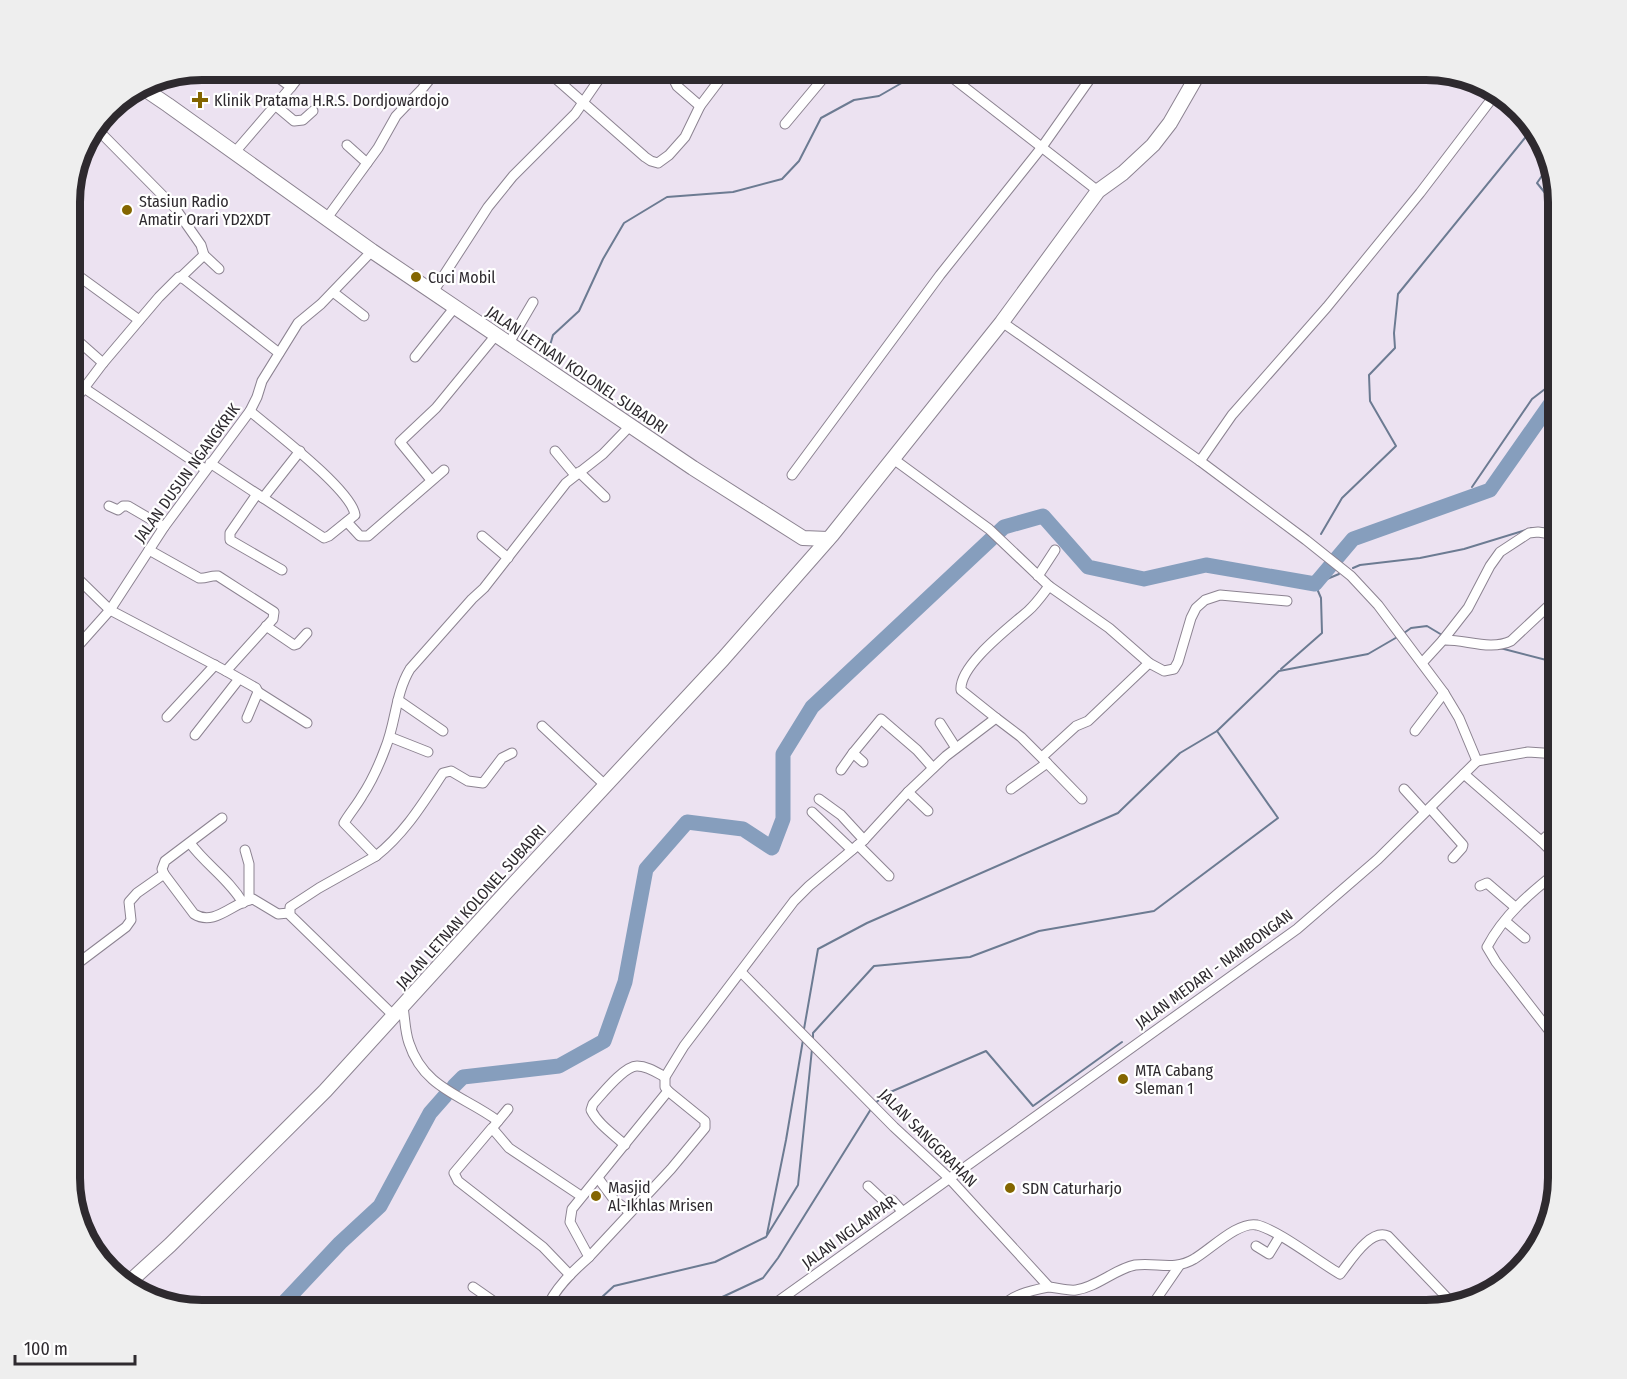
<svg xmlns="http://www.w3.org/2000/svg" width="1627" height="1379" font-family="'Fira Sans Condensed',sans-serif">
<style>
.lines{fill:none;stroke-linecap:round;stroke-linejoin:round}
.stream{stroke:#6c7b92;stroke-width:2}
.river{stroke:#869ebd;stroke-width:15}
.street-casing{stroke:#8c8391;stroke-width:11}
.secondary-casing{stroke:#8c8391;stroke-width:16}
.street{stroke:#fff;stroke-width:9}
.secondary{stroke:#fff;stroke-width:14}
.poi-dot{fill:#846600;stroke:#fff;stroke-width:2}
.labels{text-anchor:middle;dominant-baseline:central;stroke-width:4.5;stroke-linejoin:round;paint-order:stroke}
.poi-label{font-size:16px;fill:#2e2a2f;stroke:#fff;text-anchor:start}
.street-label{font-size:16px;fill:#2e2a2f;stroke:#fff}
.rim{fill:none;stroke:#2e2a2f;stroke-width:8}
</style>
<rect width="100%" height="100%" fill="#ece2f1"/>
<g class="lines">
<g class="stream">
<path d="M1461 76 1487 96"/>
<path d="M1493 102 1542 142"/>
<path d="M1550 164 1537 183 1558 209"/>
<path d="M545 363 553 335 579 311 603 259 624 223 667 197 733 192 782 179 799 161 821 118 854 100 879 96 926 69"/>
<path d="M1472 487 1532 399 1558 379"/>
<path d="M1531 528 1558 529"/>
<path d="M1321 534 1342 498 1396 446 1370 401 1369 375 1395 348 1394 333 1398 294 1529 133"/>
<path d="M1353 568 1360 565 1420 558 1464 549 1526 530"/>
<path d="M1404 633 1411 628 1427 626 1442 635"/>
<path d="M1500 648 1558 663"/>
<path d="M1281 669 1322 633 1321 598 1315 584 1339 574"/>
<path d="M804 1029 818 949 867 923 1118 813 1180 753 1217 731"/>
<path d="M813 1040V1033L874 966 970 957 1039 931 1154 911 1278 818 1217 731 1279 671 1368 654 1399 636"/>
<path d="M874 1104 888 1093 986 1051 1033 1106 1122 1042"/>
<path d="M767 1234 786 1140 803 1040"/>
<path d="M588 1310 614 1286 715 1262 766 1237 798 1185 812 1049"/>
<path d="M658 1310 664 1307 718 1299 763 1278 778 1258 871 1109"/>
</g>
<g class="river">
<path d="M454 1086 463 1077 559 1066 604 1041 625 982 646 869 687 822 743 829 772 848 783 819V754L812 707 1004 527 1043 516 1088 567 1144 579 1206 565 1315 584 1353 539 1490 490 1558 393"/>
<path d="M277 1310 340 1243 380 1206 430 1113 445 1096"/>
</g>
<g class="street-casing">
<g id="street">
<path d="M545 69 645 157 651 161 658 163 669 155 685 137 700 106 728 69"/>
<path d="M662 69 673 78 677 86 700 106"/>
<path d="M859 69 865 71 871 69"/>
<path d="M944 69 945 72 1098 191"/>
<path d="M291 87 305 69"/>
<path d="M151 94 163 77"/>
<path d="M275 105 294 121 303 120 313 111"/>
<path d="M785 124 831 69"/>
<path d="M95 127 175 208 201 245 204 255 181 277"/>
<path d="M347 145 367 163"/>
<path d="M235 152 291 87 272 73 274 69"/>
<path d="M327 218 378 148 396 116 422 89 438 69"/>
<path d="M204 255 219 269"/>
<path d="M69 269 139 320"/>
<path d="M333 292 364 316"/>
<path d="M433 292 488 207 513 176 575 114 606 69"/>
<path d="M1002 322 1200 461 1306 540 1351 576 1378 605 1444 693 1459 718 1477 761"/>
<path d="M69 337 77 340 103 363"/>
<path d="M509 343 533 302"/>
<path d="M415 357 455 307"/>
<path d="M84 388 205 469"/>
<path d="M69 408 103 363 159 297 179 277 184 279 279 353"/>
<path d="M555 451 575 475"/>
<path d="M892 458 989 529 1049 586 1109 628 1149 663 1088 721 1076 726 1042 757"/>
<path d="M1200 461 1232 415 1327 307 1420 193 1497 92"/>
<path d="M210 463 324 538 329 536 355 515C352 490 271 429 250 411"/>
<path d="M579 472 605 497"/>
<path d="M792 475 940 275 1042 147 1097 69"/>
<path d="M431 480 400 442 436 408 496 335"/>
<path d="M257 494 230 533V540L282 570"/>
<path d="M263 498 300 451"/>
<path d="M109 506 118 510 123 506H128L164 527"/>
<path d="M347 522 360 536H368L444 470"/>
<path d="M482 536 508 558"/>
<path d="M69 570 110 610 226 671 273 619 274 612 218 576C211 575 206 579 199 578L149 550"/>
<path d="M1038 576 1055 550"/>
<path d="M266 626 294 645 297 644 307 633"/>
<path d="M1443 640 1468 608 1490 566 1500 552 1529 533 1538 532 1558 535"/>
<path d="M69 656 110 610 164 527 250 411 257 397 262 381 298 323 321 304 372 251"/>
<path d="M1149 663 1164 671 1174 669 1178 662 1191 618 1196 608 1205 600 1220 595 1287 601"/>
<path d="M1422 663 1443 640C1465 639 1490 651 1511 641L1558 597"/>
<path d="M226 671 256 688 258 692 247 718"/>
<path d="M258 692 307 723"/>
<path d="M398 700 443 731"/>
<path d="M167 717 215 665"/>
<path d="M996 718 1021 737 1047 763 1011 789"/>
<path d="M940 723 956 748"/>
<path d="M542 726 605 785"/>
<path d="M1415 731 1444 693"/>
<path d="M195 735 239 679"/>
<path d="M390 737 428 752"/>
<path d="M1477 761 1528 752 1558 754"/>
<path d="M863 762 853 753 881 719 917 750 933 768"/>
<path d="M1047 763 1082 799"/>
<path d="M841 770 853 753"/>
<path d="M1464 774 1541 841"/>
<path d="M1404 789 1425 812"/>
<path d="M908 792 928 811"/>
<path d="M819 799 841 815 864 840"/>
<path d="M1430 808 1463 845 1462 848 1453 858"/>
<path d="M812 812 852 850"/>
<path d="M190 843C206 865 229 879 243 903"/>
<path d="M858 845 889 876"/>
<path d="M245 850 249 864V900"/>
<path d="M376 856C405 833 423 803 443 773L451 771 468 781 483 783 502 758 512 753"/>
<path d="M1558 858 1541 841 1558 826"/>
<path d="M164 874 162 869 165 861 222 818"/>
<path d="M1480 886 1487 883 1515 907"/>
<path d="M1505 921 1525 938"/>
<path d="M69 970 126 927 131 920 129 902 137 893 164 874 194 914C215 927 233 902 253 899L278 914 289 913"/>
<path d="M741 972 894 1127 949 1178 1049 1287C1029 1291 1013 1294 998 1310"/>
<path d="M403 1007C405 1019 405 1032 409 1043 424 1089 463 1095 498 1121"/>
<path d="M393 1015 290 915V907L319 888 376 856 344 823C349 814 357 805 362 796 372 781 379 765 385 749 396 723 395 694 410 669L472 599 484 588 566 483 603 454 630 426"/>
<path d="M1558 1042 1496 962 1487 947C1504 915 1530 893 1558 871"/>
<path d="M494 1126 508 1109"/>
<path d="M625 1145C613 1134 598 1124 591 1110L593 1104C602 1094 624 1066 637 1066 647 1066 656 1072 665 1077"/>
<path d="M598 1178 615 1201 630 1212"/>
<path d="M868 1186 884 1201 892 1200 902 1211"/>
<path d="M1256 1246 1269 1254 1280 1236"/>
<path d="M589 1257 671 1169 705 1128V1121L668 1091"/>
<path d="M570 1275 543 1247 458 1181 454 1173 492 1128 509 1148 581 1196"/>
<path d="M473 1287 506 1310"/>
<path d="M1049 1287C1058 1288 1068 1291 1076 1290 1097 1287 1115 1269 1135 1265 1156 1262 1174 1271 1194 1259 1210 1250 1238 1221 1257 1225 1278 1230 1319 1262 1340 1274 1350 1262 1370 1228 1388 1236L1453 1304"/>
<path d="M522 1310 548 1303"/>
<path d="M546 1310C554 1289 573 1271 589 1257L570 1222 572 1209 668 1091 665 1087V1077L684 1046 794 901 809 886 864 840 908 792 946 756 996 718 961 690C959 665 1010 627 1028 611 1036 604 1043 594 1049 586"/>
<path d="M766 1310 1297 929 1378 859 1477 761"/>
<path d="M1156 1310 1155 1301 1179 1266"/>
</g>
</g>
<g class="secondary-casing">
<g id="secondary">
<path d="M140 86 168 105 372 251 693 468 803 538 828 539"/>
<path d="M126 1285 170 1245 325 1091 510 888 723 659 832 535 1002 322 1098 191 1123 173 1153 145 1170 123 1201 69"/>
</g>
</g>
<use href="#street" class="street"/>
<use href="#secondary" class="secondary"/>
</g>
<g class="poi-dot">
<path d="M197 91h6v6h6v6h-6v6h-6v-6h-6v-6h6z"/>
<circle cx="127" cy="210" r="6"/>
<circle cx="416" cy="277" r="6"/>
<circle cx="1123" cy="1079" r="6"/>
<circle cx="1010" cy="1188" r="6"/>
<circle cx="596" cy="1196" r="6"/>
</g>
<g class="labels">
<g class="poi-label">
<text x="214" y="100">Klinik Pratama H.R.S. Dordjowardojo</text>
<text x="139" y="201">Stasiun Radio<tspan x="139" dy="18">Amatir Orari YD2XDT</tspan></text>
<text x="428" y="277">Cuci Mobil</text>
<text x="1135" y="1070">MTA Cabang<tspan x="1135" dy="18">Sleman 1</tspan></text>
<text x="608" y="1187">Masjid<tspan x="608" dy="18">Al-Ikhlas Mrisen</tspan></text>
<text x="1022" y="1188">SDN Caturharjo</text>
</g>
<g class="street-label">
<text transform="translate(577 370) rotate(34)">JALAN LETNAN KOLONEL SUBADRI</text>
<text transform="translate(187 473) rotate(-54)">JALAN DUSUN NGANGKRIK</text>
<text transform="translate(471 907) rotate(-48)">JALAN LETNAN KOLONEL SUBADRI</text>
<text transform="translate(1214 969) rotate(-36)">JALAN MEDARI - NAMBONGAN</text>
<text transform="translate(928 1138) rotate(45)">JALAN SANGGRAHAN</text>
<text transform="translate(849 1232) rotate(-36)">JALAN NGLAMPAR</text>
</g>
</g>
<path d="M0 0H1627V1379H0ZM202 80H1426A122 122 0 0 1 1548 202V1178A122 122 0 0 1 1426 1300H202A122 122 0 0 1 80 1178V202A122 122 0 0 1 202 80Z" fill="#eee" fill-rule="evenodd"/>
<path class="rim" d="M202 80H1426A122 122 0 0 1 1548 202V1178A122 122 0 0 1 1426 1300H202A122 122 0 0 1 80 1178V202A122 122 0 0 1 202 80Z"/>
<path d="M15 1355v9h120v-9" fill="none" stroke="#2e2a2f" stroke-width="3"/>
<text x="24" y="1355" font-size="18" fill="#2e2a2f" stroke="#ffffff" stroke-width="4.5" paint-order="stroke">100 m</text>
</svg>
